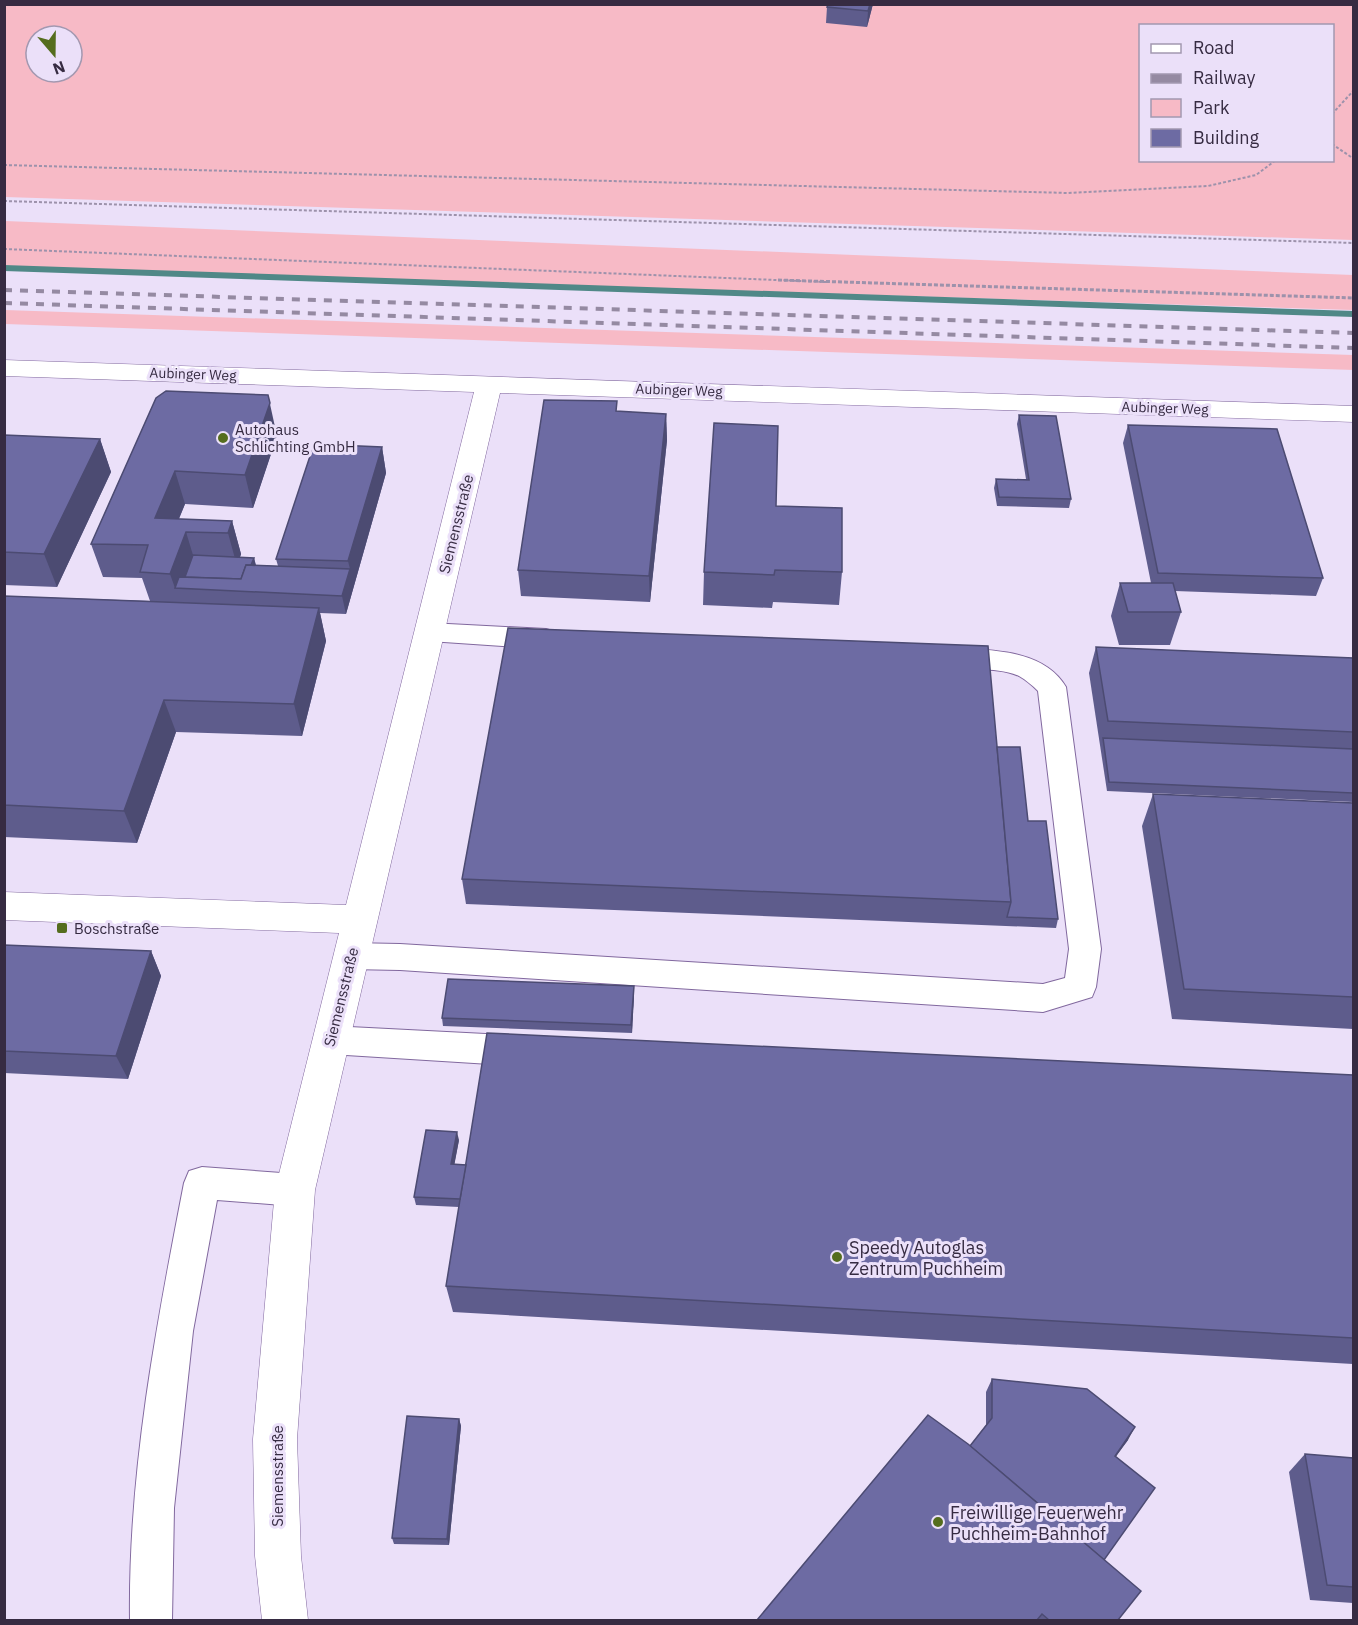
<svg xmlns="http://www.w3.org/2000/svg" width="1358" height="1625" font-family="'IBM Plex Sans',sans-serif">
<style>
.green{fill:#f7bac6;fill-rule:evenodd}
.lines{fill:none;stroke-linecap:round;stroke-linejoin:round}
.stream{fill:#508887;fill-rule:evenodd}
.service-casing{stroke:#81689e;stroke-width:2}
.minor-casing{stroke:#81689e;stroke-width:1}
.path-far1{stroke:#9d92ab;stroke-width:2;stroke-dasharray:3 2;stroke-linecap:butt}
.path{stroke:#9d92ab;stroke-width:3;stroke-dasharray:4 2;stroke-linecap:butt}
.service{fill:#fff;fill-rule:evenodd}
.minor{fill:#fff;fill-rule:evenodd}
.rail{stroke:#958aa2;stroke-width:4;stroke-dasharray:8 8;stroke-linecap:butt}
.wall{fill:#5e5c8c}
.shaded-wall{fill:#4c4b72}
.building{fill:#6d6ba3;stroke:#4c4b72;stroke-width:1.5}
.poi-dot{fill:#556d1e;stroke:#ebe0f9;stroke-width:2}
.labels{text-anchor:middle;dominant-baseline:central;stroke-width:6;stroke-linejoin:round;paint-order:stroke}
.far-street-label{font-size:14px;fill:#362b42;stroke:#ebe0f9}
.poi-label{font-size:15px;fill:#362b42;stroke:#ebe0f9;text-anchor:start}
.street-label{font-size:15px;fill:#362b42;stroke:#ebe0f9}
.near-poi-label{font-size:18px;fill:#362b42;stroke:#ebe0f9;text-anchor:start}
</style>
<rect width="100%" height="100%" fill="#ebe0f9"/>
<g class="green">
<path d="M4 5H1353V240L5 197ZM1140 26H1332V160H1140ZM36 36H72V72H36Z"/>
<path d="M5 221 1353 275V310L5 268Z"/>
<path d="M5 310 1353 355 1354 370 5 324Z"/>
</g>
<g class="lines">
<path class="stream" d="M4 265 1354 311V317L4 271Z"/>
<g class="service-casing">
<g id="service">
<path d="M429 623 546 629 556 632 560 639 556 646 546 649 429 641 419 639 415 632 419 625Z"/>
<path d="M948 648C987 650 1043 648 1066 687L1101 949 1096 987 1092 997 1043 1012 400 970 350 969 339 965 334 956 339 947 350 943 400 944 1043 984 1065 978 1069 949 1038 691C1033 686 1026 680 1019 676 994 665 965 673 938 665L934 658 938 651Z"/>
<path d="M330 1026 523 1036 535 1041 540 1051 535 1061 523 1066 330 1054 318 1050 313 1040 318 1030Z"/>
<path d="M202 1167 295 1174 308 1178 313 1190 308 1202 295 1206 217 1200 193 1331 174 1508 172 1620H130C128 1473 156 1327 184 1183L189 1171Z"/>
</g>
</g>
<g class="minor-casing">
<path id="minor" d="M4 360 1354 406V422L500 393 315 1190 297 1439 301 1556 308 1620H262L255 1556 253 1439 275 1190 339 933 4 920V892L346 905 474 392 4 376Z"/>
</g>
<g class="path-far1">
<path d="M1332 114 1354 90"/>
<path d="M1332 144 1354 159"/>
<path d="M4 165 1068 193 1208 186 1256 175 1276 160"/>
<path d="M4 201 1354 243"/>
<path d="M4 249 826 282"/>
</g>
<path class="path" d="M778 280 1354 298"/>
<use href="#service" class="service"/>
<use href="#minor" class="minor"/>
<g class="rail">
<path d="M4 290 1354 333"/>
<path d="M4 303 1354 348"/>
</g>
</g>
<g class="wall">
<path d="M873 4 867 27 826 23 827 7Z"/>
<path d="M156 398 277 436 253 508 185 504 179 519 232 521 241 554 240 557 254 558 256 565 278 566 276 559 382 447 386 473 346 614 320 613 326 641 302 736 176 732 137 843 4 837V596L150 601 142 578 103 577 91 544Z"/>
<path d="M618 412 666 414 667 440 650 602 521 596 518 570Z"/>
<path d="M1019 415 1071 499 1069 508 997 506 994 488 996 479H1026L1017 424Z"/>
<path d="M1128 425 1323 578 1316 596 1175 591 1181 612 1170 645H1119L1111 616 1120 583H1151L1123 443Z"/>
<path d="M4 435 100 439 111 472 57 587 4 585Z"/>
<path d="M776 506 842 572 839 605 773 602 772 608 703 605 704 572Z"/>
<path d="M1096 647 1353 658V802L1107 791 1089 673Z"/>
<path d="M997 747 1028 821 1058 919 1056 928 466 904 462 879Z"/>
<path d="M1153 794 1353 803V1029L1172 1019 1142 826Z"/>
<path d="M4 945 151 951 161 976 128 1079 4 1073Z"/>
<path d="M634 995 632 1033 443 1026 442 1018Z"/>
<path d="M1353 1075V1364L453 1312 446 1286 459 1207 416 1205 414 1197 459 1140 454 1165H466Z"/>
<path d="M992 1379 1128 1440 1115 1457 1104 1560 1118 1620H757L970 1446 986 1425V1392Z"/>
<path d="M459 1419 461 1426 449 1545 394 1544 392 1538Z"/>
<path d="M1305 1454 1353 1458V1603L1310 1600 1289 1472Z"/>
</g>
<g class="shaded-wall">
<path d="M870 4H873L867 27 868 11Z"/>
<path d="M268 395 277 436 253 508 245 475Z"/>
<path d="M666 414 667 440 650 602 649 576Z"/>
<path d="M100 439 111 472 57 587 44 554Z"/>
<path d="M382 447 386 473 346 614 342 596 350 569 348 561Z"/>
<path d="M175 471 185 504 165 551 155 518Z"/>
<path d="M232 521 241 554 237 566 228 533Z"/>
<path d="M186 532 196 565 175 588 170 574Z"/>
<path d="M254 558 256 567 244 592Z"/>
<path d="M319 608 326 641 302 736 294 704Z"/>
<path d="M164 700 176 732 137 843 124 811Z"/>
<path d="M151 951 161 976 128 1079 116 1056Z"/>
<path d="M634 986V995L632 1033 631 1025Z"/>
<path d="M457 1132 459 1140 453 1172 451 1164Z"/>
<path d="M459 1419 461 1426 449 1545 447 1539Z"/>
<path d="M1135 1427 1128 1440 1107 1469 1115 1456Z"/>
</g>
<g class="building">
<path d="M828 4H870L868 11 827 7Z"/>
<path d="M166 391 268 395 270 403 245 475 175 471 155 518 232 521 228 533 186 532 170 574 140 572 148 545 91 544 156 398Z"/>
<path d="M544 400 617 401 616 411 666 414 649 576 518 570Z"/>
<path d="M1019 415 1056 416 1071 499 999 497 996 479 1029 480Z"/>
<path d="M714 423 778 426 776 506 842 508V572L775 570 774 575 704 572Z"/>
<path d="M1128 425 1277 429 1323 578 1158 573Z"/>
<path d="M4 435 100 439 44 554 4 552Z"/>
<path d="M314 444 382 447 348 561 276 559Z"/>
<path d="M193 555 254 558 251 565H246L241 579 185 577Z"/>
<path d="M246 565 350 569 342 596 175 588 179 577 241 579Z"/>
<path d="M1120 583H1173L1181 612H1128Z"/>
<path d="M4 596 319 608 294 704 164 700 124 811 4 805Z"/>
<path d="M508 628 988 646 1011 902 462 879Z"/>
<path d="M1096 647 1353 658V732L1108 721Z"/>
<path d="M1103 738 1353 749V793L1109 782Z"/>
<path d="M997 747H1020L1028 821H1046L1058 919 1007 917 1011 902Z"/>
<path d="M1153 794 1353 803V997L1184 989Z"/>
<path d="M4 945 151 951 116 1056 4 1051Z"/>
<path d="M448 979 634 986 631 1025 442 1018Z"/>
<path d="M487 1033 1353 1075V1338L446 1286Z"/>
<path d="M426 1130 457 1132 451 1164 466 1165 460 1199 414 1197Z"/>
<path d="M992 1379 1087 1389 1135 1427 1115 1456 1155 1488 1104 1560 970 1446 992 1418Z"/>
<path d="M928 1415 968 1444 1141 1591 1118 1620H1049L1042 1614 1037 1620H757Z"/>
<path d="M407 1416 459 1419 447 1539 392 1538Z"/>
<path d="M1305 1454 1353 1458V1587L1327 1585Z"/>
</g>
<g class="poi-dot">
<circle cx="223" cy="438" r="6"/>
<rect x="56" y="922" width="12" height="12" rx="3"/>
<circle cx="837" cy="1257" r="6"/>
<circle cx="938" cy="1522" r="6"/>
</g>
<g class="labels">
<g class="far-street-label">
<text transform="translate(193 374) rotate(2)">Aubinger Weg</text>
<text transform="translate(679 390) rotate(2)">Aubinger Weg</text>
<text transform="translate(1165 408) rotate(2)">Aubinger Weg</text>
</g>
<g class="poi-label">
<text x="235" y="429">Autohaus<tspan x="235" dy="17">Schlichting GmbH</tspan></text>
<text x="74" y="928">Boschstraße</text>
</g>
<g class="street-label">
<text transform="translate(456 524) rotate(-76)">Siemensstraße</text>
<text transform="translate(341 997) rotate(-76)">Siemensstraße</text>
<text transform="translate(277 1476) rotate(-90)">Siemensstraße</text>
</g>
<g class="near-poi-label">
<text x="849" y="1247">Speedy Autoglas<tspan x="849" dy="21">Zentrum Puchheim</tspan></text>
<text x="950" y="1512">Freiwillige Feuerwehr<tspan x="950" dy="21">Puchheim-Bahnhof</tspan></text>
</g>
</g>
<rect width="1358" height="1625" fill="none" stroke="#362b42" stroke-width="12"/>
<rect x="1139" y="24" width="195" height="138" fill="#ebe0f9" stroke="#a398b0" stroke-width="1.5"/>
<rect x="1151" y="44" width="30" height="9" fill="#ffffff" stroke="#a398b0" stroke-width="1.5"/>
<text x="1193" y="54" font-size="18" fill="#362b42">Road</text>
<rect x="1151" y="74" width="30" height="9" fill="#958aa2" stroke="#a398b0" stroke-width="1.5"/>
<text x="1193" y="84" font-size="18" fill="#362b42">Railway</text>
<rect x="1151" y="99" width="30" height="18" fill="#f7bac6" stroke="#a398b0" stroke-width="1.5"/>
<text x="1193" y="114" font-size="18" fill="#362b42">Park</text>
<rect x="1151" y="129" width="30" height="18" fill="#6d6ba3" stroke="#a398b0" stroke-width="1.5"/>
<text x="1193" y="144" font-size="18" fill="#362b42">Building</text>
<g transform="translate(54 54) rotate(160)"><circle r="28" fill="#ebe0f9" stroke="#a398b0" stroke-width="1.5"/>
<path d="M0-4.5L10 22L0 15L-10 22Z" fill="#556d1e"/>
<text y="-9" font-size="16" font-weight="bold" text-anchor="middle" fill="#362b42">N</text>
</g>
</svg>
